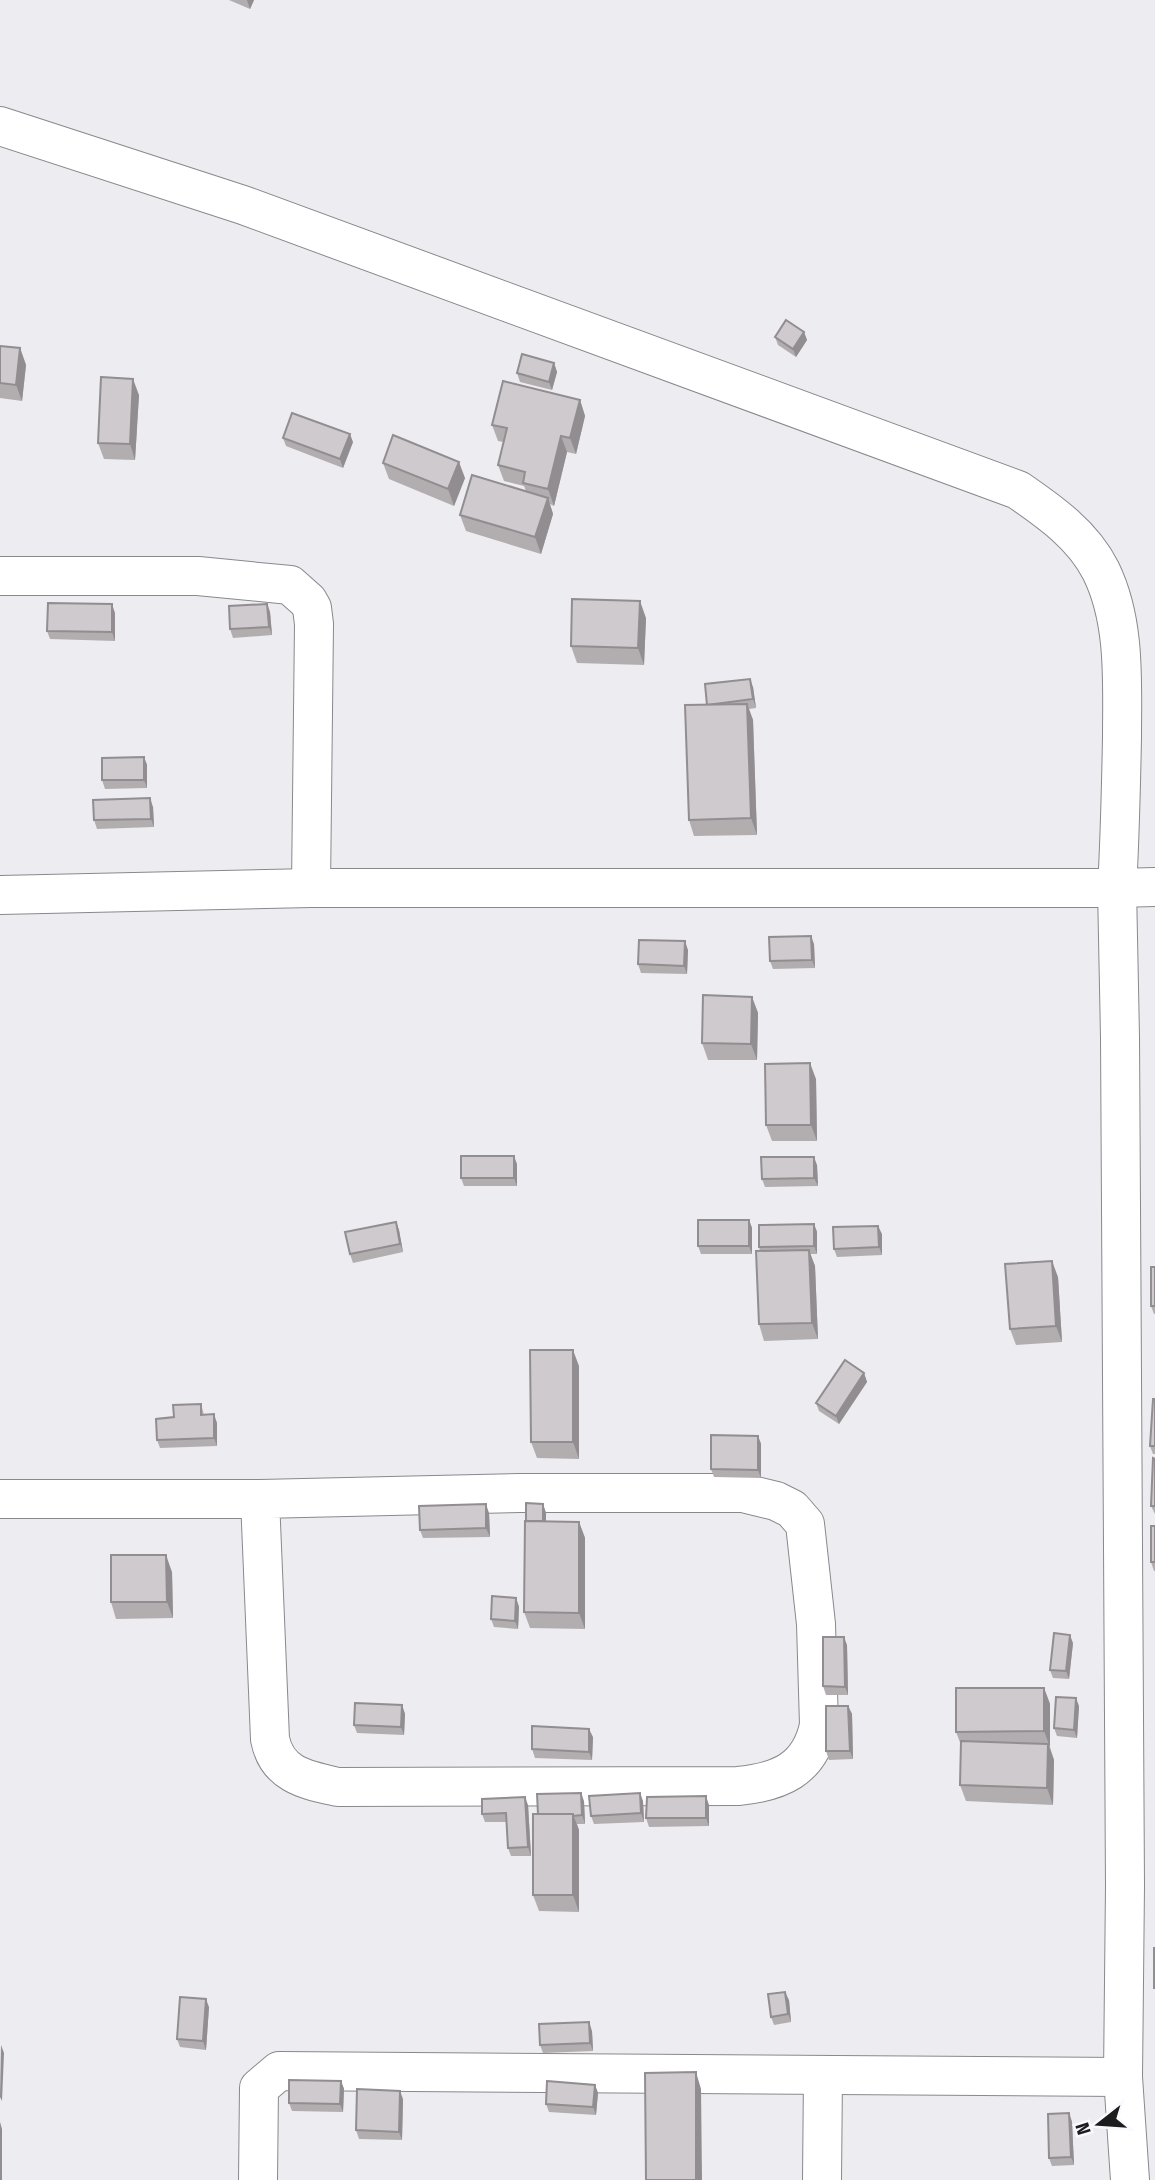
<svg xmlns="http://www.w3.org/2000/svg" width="1155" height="2180" font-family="'Fira Sans Condensed',sans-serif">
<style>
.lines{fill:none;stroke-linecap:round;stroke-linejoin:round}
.minor-casing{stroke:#89888d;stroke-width:40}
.minor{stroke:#fff;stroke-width:38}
.wall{fill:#b2aeb0}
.shaded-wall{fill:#918d90}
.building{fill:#cfcacd;stroke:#918d90;stroke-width:2}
</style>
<rect width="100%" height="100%" fill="#edecf1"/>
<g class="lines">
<g class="minor-casing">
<g id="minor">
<path d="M0 126 243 205 1018 490C1050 512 1083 535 1101 571 1126 622 1122 683 1122 738 1121 788 1120 838 1117 888L1155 887"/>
<path d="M0 576H198L290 585 308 601 312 608 314 624 311 888"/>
<path d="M0 895 311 888H1117L1120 1037 1125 1886 1123 2077 1130 2180"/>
<path d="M0 1499H260L520 1493H743L776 1501 792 1509 805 1524 816 1624 819 1725C810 1770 779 1782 738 1786L338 1787C306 1780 277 1775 270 1739L260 1499"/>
<path d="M258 2180 259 2088 279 2071 1123 2077"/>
<path d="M822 2180 823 2075"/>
</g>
</g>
<use href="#minor" class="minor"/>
</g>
<g class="wall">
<path d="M229 0H254L250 9Z"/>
<path d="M804 332 807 340 796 357 778 345 775 337Z"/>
<path d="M0 346 20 348 26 365 22 401 0 398Z"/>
<path d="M554 363 557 372 552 390 520 382 517 373Z"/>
<path d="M139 395 135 460 104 459 98 443Z"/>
<path d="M580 400 585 416 576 454 567 452 554 506 550 504 553 514 541 554 466 531 460 515 526 491 524 486 504 481 498 465 503 442 498 441 492 425Z"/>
<path d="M283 438 353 442 343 468 286 446Z"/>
<path d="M383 463 465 478 454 506 389 479Z"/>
<path d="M267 604 270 612 272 635 233 638 230 629Z"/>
<path d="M115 613V641L50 639 47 631Z"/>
<path d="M646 618 644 665 577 663 571 646Z"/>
<path d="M753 687 756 708 749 709 753 720 757 835 694 836 689 820 707 705Z"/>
<path d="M144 757 147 765V788L105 789 102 780Z"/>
<path d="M153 807 154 827 97 829 94 820Z"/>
<path d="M814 944 815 968 773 969 770 961Z"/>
<path d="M688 950 687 974 641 973 638 964Z"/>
<path d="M752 997 758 1013 757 1060H708L702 1043Z"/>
<path d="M816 1079 817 1141H772L766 1125Z"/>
<path d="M517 1164V1186H464L461 1178Z"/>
<path d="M817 1165 818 1186 765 1187 762 1179Z"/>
<path d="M749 1220 752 1228V1254H701L698 1246Z"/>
<path d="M396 1222 399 1230 403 1252 353 1263 350 1254Z"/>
<path d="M814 1224 817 1232V1254H810L815 1266 818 1339 764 1341 759 1324 760 1251 759 1247Z"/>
<path d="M882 1234V1255L837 1257 834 1249Z"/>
<path d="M1155 1267V1314H1154L1151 1306Z"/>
<path d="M1058 1277 1062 1342 1016 1345 1010 1329Z"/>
<path d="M579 1366V1459L537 1458 531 1442Z"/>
<path d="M864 1373 867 1382 839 1424 819 1411 816 1403Z"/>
<path d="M1155 1399V1454H1153L1150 1446Z"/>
<path d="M201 1404 204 1415 217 1423V1446L160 1448 157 1440 174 1417Z"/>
<path d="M758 1436 761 1444V1478L714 1477 711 1469Z"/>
<path d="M1155 1459V1514L1151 1506Z"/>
<path d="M543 1504 546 1513V1521L579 1522 585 1538V1629L530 1628 524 1612 526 1521Z"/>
<path d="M489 1513 490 1537 423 1538 420 1530Z"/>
<path d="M1155 1526V1571H1154L1151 1562Z"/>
<path d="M172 1572 173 1618 116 1619 111 1602Z"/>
<path d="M516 1598 519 1607 518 1629 494 1627 491 1619Z"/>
<path d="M1073 1643 1069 1679 1053 1678 1050 1670Z"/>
<path d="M847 1645 848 1695H826L823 1686Z"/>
<path d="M1044 1688 1050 1704V1747L1054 1760 1053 1805 966 1801 960 1785 961 1745 956 1732Z"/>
<path d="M402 1705 405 1714 404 1735 357 1733 354 1725Z"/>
<path d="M848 1706 852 1714 853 1759 829 1760 826 1751Z"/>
<path d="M1079 1706 1077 1738 1057 1736 1054 1728Z"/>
<path d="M593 1737 592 1760 535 1758 532 1749Z"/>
<path d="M584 1801 585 1824H577L579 1830V1912L539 1911 533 1895 538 1814Z"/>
<path d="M643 1801 644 1822 594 1824 591 1816Z"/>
<path d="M528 1805 531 1856H511L508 1848 506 1822H485L482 1814Z"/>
<path d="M709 1805V1826L649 1827 646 1818Z"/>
<path d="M789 2000 791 2022 774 2025 771 2017Z"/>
<path d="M209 2007 206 2050 180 2047 177 2039Z"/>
<path d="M592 2031 593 2051 543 2053 540 2045Z"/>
<path d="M341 2081 344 2089 343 2112 292 2111 289 2103Z"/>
<path d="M595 2085 598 2093 596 2115 549 2112 546 2104Z"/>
<path d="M403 2099 402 2140 359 2139 356 2130Z"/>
<path d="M1069 2113 1072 2122 1074 2165 1052 2166 1049 2158Z"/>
</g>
<g class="shaded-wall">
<path d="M247 0H254L250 9Z"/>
<path d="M804 332 807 340 796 357 793 349Z"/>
<path d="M20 348 26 365 22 401 16 385Z"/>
<path d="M554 363 557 372 552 390 549 382Z"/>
<path d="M133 379 139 395 135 460 130 444Z"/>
<path d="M580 400 585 416 576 454 570 438Z"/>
<path d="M350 434 353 442 343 468 340 459Z"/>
<path d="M561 436 567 452 554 506 548 489Z"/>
<path d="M459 462 465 478 454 506 448 489Z"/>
<path d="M548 498 553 514 541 554 535 537Z"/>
<path d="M640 601 646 618 644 665 638 648Z"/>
<path d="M112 604 115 613V641L112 632Z"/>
<path d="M267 604 270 612 272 635 269 627Z"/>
<path d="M750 679 753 687 756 708 753 699Z"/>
<path d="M747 704 753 720 757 835 751 818Z"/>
<path d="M144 757 147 765V788L144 780Z"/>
<path d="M150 798 153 807 154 827 151 819Z"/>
<path d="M811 936 814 944 815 968 812 960Z"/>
<path d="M685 941 688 950 687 974 684 966Z"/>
<path d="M752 997 758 1013 757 1060 751 1044Z"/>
<path d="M810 1063 816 1079 817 1141 811 1125Z"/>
<path d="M514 1156 517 1164V1186L514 1178Z"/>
<path d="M814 1157 817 1165 818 1186 814 1178Z"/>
<path d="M749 1220 752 1228V1254L749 1246Z"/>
<path d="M396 1222 399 1230 403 1252 400 1244Z"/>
<path d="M814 1224 817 1232V1254L814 1246Z"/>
<path d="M878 1226 882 1234V1255L879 1247Z"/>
<path d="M809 1250 815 1266 818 1339 812 1323Z"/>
<path d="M1052 1261 1058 1277 1062 1342 1056 1326Z"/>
<path d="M573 1350 579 1366V1459L573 1442Z"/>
<path d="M864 1373 867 1382 839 1424 836 1416Z"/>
<path d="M214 1414 217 1423V1446L214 1438Z"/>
<path d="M758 1436 761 1444V1478L758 1470Z"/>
<path d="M486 1504 489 1513 490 1537 486 1528Z"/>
<path d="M543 1504 546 1513V1533L543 1524Z"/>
<path d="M579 1522 585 1538V1629L579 1613Z"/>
<path d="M166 1555 172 1572 173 1618 167 1602Z"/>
<path d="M516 1598 519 1607 518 1629 515 1621Z"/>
<path d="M1070 1635 1073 1643 1069 1679 1066 1671Z"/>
<path d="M844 1637 847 1645 848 1695 845 1687Z"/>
<path d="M1044 1688 1050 1704V1747L1044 1731Z"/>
<path d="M1076 1698 1079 1706 1077 1738 1074 1730Z"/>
<path d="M402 1705 405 1714 404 1735 401 1727Z"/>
<path d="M848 1706 852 1714 853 1759 850 1751Z"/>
<path d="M589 1729 593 1737 592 1760 589 1752Z"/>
<path d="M1048 1744 1054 1760 1053 1805 1047 1788Z"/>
<path d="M581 1793 584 1801 585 1824 582 1815Z"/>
<path d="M640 1793 643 1801 644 1822 641 1813Z"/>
<path d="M706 1796 709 1805V1826L706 1818Z"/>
<path d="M525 1797 528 1805 531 1856 528 1847Z"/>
<path d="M573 1814 579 1830V1912L573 1895Z"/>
<path d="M785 1992 789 2000 791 2022 788 2014Z"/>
<path d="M206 1999 209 2007 206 2050 203 2041Z"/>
<path d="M589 2022 592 2031 593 2051 590 2043Z"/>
<path d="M1 2045 4 2053 2 2101 0 2097Z"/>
<path d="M696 2072 701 2089 702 2180H696Z"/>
<path d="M341 2081 344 2089 343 2112 340 2104Z"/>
<path d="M595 2085 598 2093 596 2115 593 2107Z"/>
<path d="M400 2091 403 2099 402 2140 399 2132Z"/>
<path d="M1069 2113 1072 2122 1074 2165 1071 2157Z"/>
<path d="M0 2122 2 2129V2180H0Z"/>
</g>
<g class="building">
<path d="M786 320 804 332 793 349 775 337Z"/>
<path d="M0 346 20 348 16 385 0 383Z"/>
<path d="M522 354 554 363 549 382 517 373Z"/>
<path d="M101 377 133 379 130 444 98 443Z"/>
<path d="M503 381 580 400 570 438 561 436 548 489 523 483 525 472 498 465 507 428 492 425Z"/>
<path d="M292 413 350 434 340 459 283 438Z"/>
<path d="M393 435 459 462 448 489 383 463Z"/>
<path d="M472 475 548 498 535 537 460 515Z"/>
<path d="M572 599 640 601 638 648 571 646Z"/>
<path d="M48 603 112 604V632L47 631Z"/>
<path d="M267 604 269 627 230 629 229 606Z"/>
<path d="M750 679 753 699 707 705 705 684Z"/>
<path d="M747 704 751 818 689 820 685 705Z"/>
<path d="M144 757V780H102V758Z"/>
<path d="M150 798 151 819 94 820 93 800Z"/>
<path d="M811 936 812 960 770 961 769 937Z"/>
<path d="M639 940 685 941 684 966 638 964Z"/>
<path d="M703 995 752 997 751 1044 702 1043Z"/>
<path d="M810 1063 811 1125H766L765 1064Z"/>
<rect x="461" y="1156" width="53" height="22"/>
<path d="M761 1157H814V1178L762 1179Z"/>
<rect x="698" y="1220" width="51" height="26"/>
<path d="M396 1222 400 1244 350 1254 345 1232Z"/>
<path d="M814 1224V1246L759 1247V1225Z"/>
<path d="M878 1226 879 1247 834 1249 833 1227Z"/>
<path d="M809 1250 812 1323 759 1324 756 1251Z"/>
<path d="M1052 1261 1056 1326 1010 1329 1005 1264Z"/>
<rect x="1151" y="1267" width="4" height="39"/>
<path d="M530 1350H573V1442H531Z"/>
<path d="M845 1360 864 1373 836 1416 816 1403Z"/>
<path d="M1153 1399H1155V1446H1150Z"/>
<path d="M201 1404V1415L214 1414V1438L157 1440 156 1419 174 1417 173 1405Z"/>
<path d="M711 1435 758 1436V1470L711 1469Z"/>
<path d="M1153 1458 1155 1459V1506H1151Z"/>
<path d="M526 1503 543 1504V1521H526Z"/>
<path d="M486 1504V1528L420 1530 419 1506Z"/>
<path d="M525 1521 579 1522V1613L524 1612Z"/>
<rect x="1151" y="1526" width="4" height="36"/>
<path d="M111 1555H166L167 1602H111Z"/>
<path d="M492 1596 516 1598 515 1621 491 1619Z"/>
<path d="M1054 1633 1070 1635 1066 1671 1050 1670Z"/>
<path d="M823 1637H844L845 1687 823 1686Z"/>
<path d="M956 1688H1044V1731L956 1732Z"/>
<path d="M1056 1697 1076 1698 1074 1730 1054 1728Z"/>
<path d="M355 1703 402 1705 401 1727 354 1725Z"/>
<path d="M826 1706H848L850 1751H826Z"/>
<path d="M532 1726 589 1729V1752L532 1749Z"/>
<path d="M961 1741 1048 1744 1047 1788 960 1785Z"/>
<path d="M581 1793 582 1815 573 1816V1814H538L537 1794Z"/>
<path d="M640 1793 641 1813 591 1816 589 1796Z"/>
<path d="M706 1796V1818H646L647 1797Z"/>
<path d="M525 1797 528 1847 508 1848 506 1813 482 1814V1799Z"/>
<rect x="533" y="1814" width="40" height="81"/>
<rect x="1154" y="1948" width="1" height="40"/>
<path d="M785 1992 788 2014 771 2017 768 1994Z"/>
<path d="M180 1997 206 1999 203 2041 177 2039Z"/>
<path d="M589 2022 590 2043 540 2045 539 2024Z"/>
<path d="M696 2072V2180H646L645 2073Z"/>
<path d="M289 2080 341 2081 340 2104 289 2103Z"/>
<path d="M547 2081 595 2085 593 2107 546 2104Z"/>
<path d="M357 2089 400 2091 399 2132 356 2130Z"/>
<path d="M1069 2113 1071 2157 1049 2158 1048 2114Z"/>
</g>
<g transform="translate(1099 2124) rotate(253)" stroke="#faf9fe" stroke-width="5" paint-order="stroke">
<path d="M0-5L12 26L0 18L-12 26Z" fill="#1c1b1d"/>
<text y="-10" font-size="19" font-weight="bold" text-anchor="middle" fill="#1c1b1d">N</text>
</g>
</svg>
